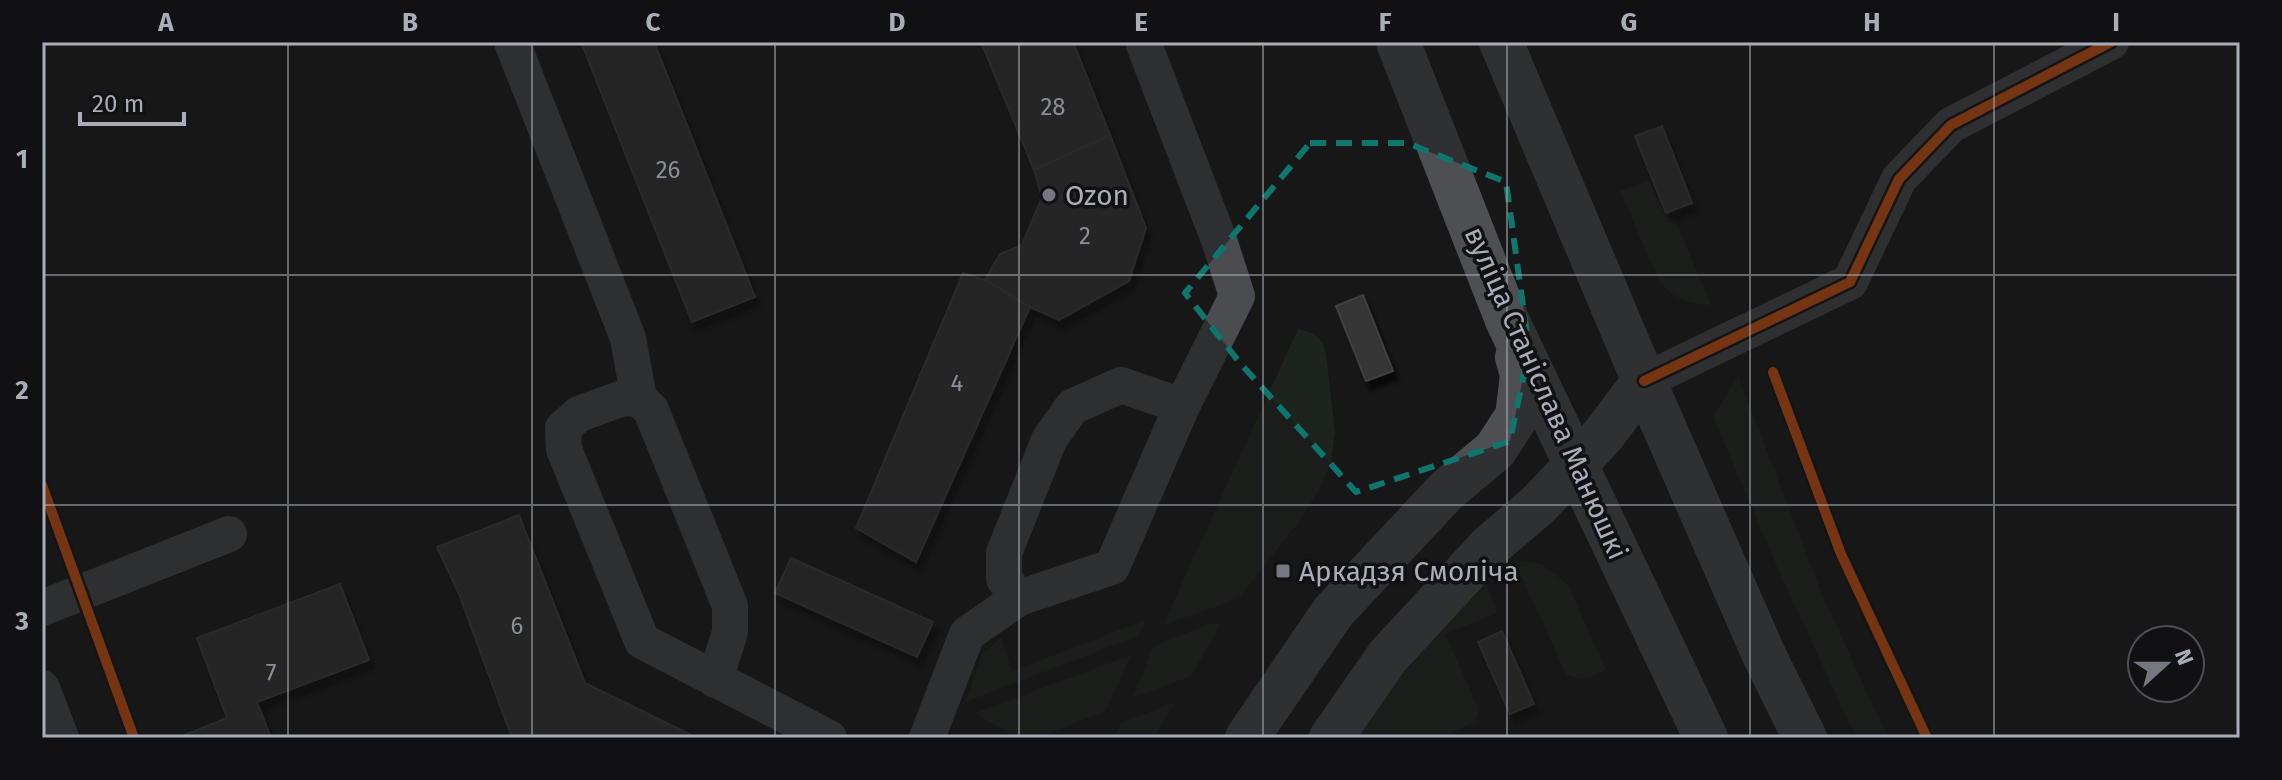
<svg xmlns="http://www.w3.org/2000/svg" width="2282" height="780" font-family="'Fira Sans',sans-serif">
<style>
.green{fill:#1d241e}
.building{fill:#353536;stroke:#3f4043;stroke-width:2;filter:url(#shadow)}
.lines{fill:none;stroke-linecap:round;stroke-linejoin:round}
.minor{stroke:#4b4c50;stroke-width:36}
.major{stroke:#4d4f52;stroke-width:44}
.cycleway-casing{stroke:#111113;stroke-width:15}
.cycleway{stroke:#e8590c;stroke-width:10}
.marked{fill:none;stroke:#0f766e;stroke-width:6;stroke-dasharray:16 10;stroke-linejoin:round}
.grid{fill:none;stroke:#a8adb8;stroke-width:2;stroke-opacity:0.55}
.poi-dot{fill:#757880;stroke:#111113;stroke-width:3}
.labels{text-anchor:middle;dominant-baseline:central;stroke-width:7;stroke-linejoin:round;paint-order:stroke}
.number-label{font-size:24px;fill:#8b8f98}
.poi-label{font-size:28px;fill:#a8adb8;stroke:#111113;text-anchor:start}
.street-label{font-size:28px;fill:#a8adb8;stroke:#111113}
.neatline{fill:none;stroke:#a8adb8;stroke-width:3}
.grid-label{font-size:26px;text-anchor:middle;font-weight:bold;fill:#a8adb8}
</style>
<defs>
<filter id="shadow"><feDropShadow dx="5" dy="9" stdDeviation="2" flood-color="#0009"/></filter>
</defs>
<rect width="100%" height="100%" fill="#171717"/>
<g class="green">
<path d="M1649 180 1666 218 1674 217 1711 305C1690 304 1674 299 1660 283L1620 191Z"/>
<path d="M1298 329 1314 334 1324 344 1327 363 1335 432 1331 463 1321 486 1301 519 1238 599 1163 625Z"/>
<path d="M1738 376 1822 594 1888 738H1856L1778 569 1713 416Z"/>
<path d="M1514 560 1542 564 1568 585 1606 670C1590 678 1584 682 1566 674Z"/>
<path d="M1484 576 1497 613 1445 634 1479 709 1475 722 1440 738H1346Z"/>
<path d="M1145 620 1138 636 965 702 983 652 1001 638 1012 671Z"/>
<path d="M1212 623 1220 625 1191 676 1133 698 1153 646Z"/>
<path d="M1131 655 1106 711 1036 738H1017L975 713Z"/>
<path d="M1175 702 1153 738H1114L1121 723Z"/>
</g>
<g class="building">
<path d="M581 42H654L755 297 692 322Z"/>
<path d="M981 42H1073L1110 135 1034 170Z"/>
<path d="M1662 126 1692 203 1666 213 1635 136Z"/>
<path d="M1110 135 1146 228 1129 281 1059 320 1030 307 985 280 1000 254 1022 245 1042 197 1034 170Z"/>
<path d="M963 273 985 280 1030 307 916 562 856 528Z"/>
<path d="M1363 295 1393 371 1366 381 1336 306Z"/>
<path d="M519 515 585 683 697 738H512L459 594 437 547Z"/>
<path d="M791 558 933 622 917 657 775 593Z"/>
<path d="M340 584 369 660 257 702 271 738H177L227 718 197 638Z"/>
<path d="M1502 631 1534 704 1510 714 1478 642Z"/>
</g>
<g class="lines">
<g class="minor">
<path d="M512 42 628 338 639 399"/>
<path d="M1644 381 1850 282 1899 179 1951 125 2111 42"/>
<path d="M1019 598 1004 579V553L1049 440 1072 407 1121 385 1182 406"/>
<path d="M42 608 229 534"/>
<path d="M715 680 730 632V606L651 410 639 399 623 398 579 414 563 428 564 449 642 641 829 738"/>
<path d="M42 688 61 738"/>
<path d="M927 738 967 634 1019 598 1112 567 1182 406 1237 296 1219 240 1143 42"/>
</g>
<g class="major">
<path d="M1398 42 1507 320 1706 738"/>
<path d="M1501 42 1644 381 1764 655 1805 738"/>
<path d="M1247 738 1333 612 1447 490 1495 450 1517 416 1522 375 1517 357"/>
<path d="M1331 738 1388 656 1490 546 1538 505 1575 466 1604 434 1644 381"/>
</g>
<g class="cycleway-casing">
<g id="cycleway">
<path d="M1773 372 1841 554 1927 738"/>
<path d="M1644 381 1850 282 1899 179 1951 125 2111 42"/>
<path d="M42 485 134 738"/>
</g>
</g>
<use href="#cycleway" class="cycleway"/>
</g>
<path d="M0 0H2282V780H0ZM1310 143H1407L1506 182 1529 349 1510 441 1356 492 1240 363 1185 293Z" fill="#171717" fill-opacity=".55" fill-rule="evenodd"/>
<path class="marked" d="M1310 143H1407L1506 182 1529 349 1510 441 1356 492 1240 363 1185 293Z"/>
<path class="grid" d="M288 42V738M532 42V738M775 42V738M1019 42V738M1263 42V738M1507 42V738M1750 42V738M1994 42V738M42 275H2240M42 505H2240"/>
<g class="poi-dot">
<circle cx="1049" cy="195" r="8"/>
<rect x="1275" y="563" width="16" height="16" rx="4"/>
</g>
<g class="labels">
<g class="number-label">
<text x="1053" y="107">28</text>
<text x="668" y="170">26</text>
<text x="1085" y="236">2</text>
<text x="957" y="383">4</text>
<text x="517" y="626">6</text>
<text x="271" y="673">7</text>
</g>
<g class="poi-label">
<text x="1065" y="195">Ozon</text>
<text x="1299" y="571">Аркадзя Смоліча</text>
</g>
<g class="street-label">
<text transform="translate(1546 393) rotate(66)">вуліца Станіслава Манюшкі</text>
</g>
</g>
<rect width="2282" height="780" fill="none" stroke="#111113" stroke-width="88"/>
<g transform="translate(2166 664) rotate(69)"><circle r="38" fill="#111113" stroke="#4d4f55" stroke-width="2"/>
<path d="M0-6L14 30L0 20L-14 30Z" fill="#757880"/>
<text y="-12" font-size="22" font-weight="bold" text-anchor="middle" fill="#a8adb8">N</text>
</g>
<path d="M80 112v12h104v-12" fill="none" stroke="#a8adb8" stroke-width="4"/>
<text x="92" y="112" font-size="24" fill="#a8adb8" stroke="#111113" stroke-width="6" paint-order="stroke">20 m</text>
<rect x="44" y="44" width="2194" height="692" class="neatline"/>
<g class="grid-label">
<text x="166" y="31">A</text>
<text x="410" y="31">B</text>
<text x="653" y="31">C</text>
<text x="897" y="31">D</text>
<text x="1141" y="31">E</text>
<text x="1385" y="31">F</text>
<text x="1629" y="31">G</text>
<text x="1872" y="31">H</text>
<text x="2116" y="31">I</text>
<text x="22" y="168">1</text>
<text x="22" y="399">2</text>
<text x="22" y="630">3</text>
</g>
</svg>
